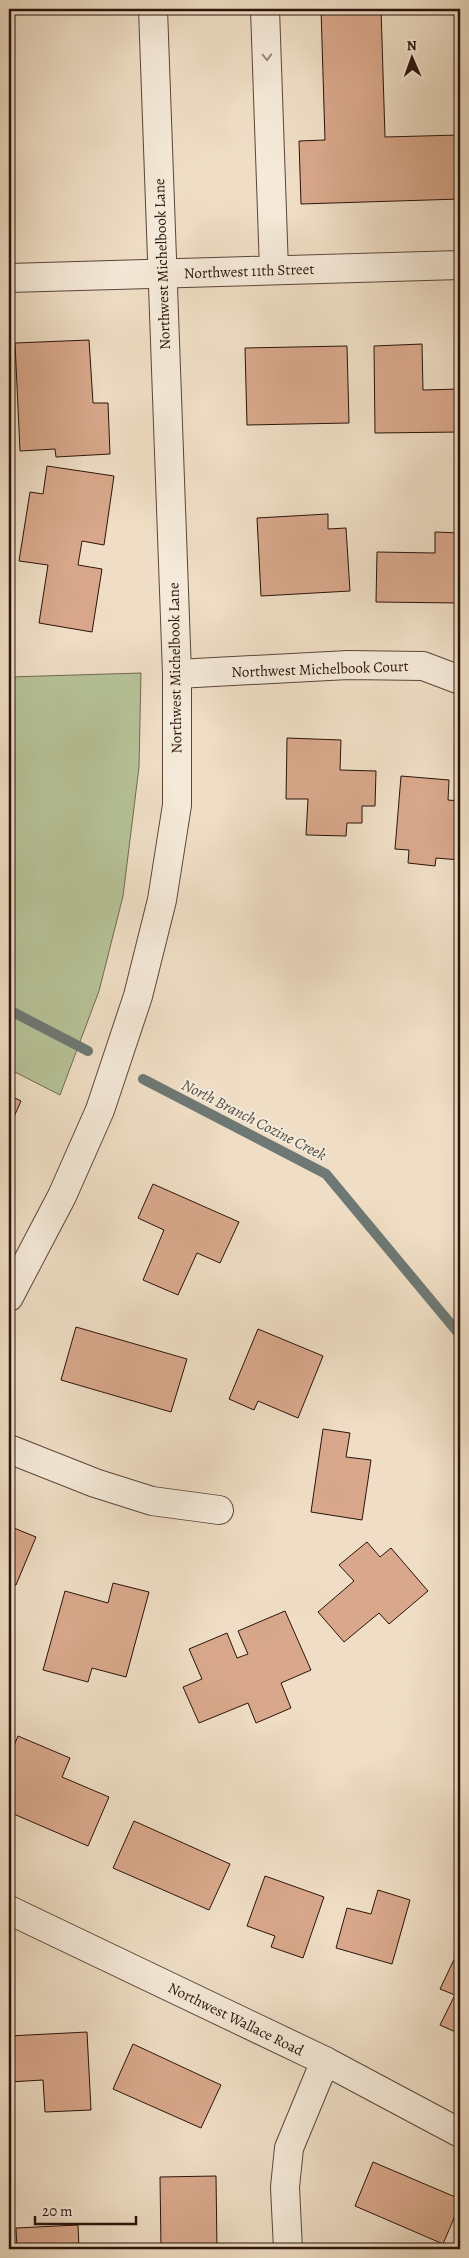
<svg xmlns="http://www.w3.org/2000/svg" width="469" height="2258" font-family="Alegreya,serif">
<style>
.green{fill:#b6c297;stroke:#706a50}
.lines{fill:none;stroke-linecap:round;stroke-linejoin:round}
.stream{stroke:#6e7874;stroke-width:10}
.building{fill:#d9a88c;stroke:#2a130a}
.minor-casing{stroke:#5b4639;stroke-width:30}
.minor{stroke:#f5ead9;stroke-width:28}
.oneway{stroke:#9a897c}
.labels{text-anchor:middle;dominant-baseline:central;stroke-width:4;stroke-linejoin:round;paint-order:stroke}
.street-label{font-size:15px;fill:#2a130a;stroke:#f5ead9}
.water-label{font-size:16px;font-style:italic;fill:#524e48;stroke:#f5ead9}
</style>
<rect width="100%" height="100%" fill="#efdec5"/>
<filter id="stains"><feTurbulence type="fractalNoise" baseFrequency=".004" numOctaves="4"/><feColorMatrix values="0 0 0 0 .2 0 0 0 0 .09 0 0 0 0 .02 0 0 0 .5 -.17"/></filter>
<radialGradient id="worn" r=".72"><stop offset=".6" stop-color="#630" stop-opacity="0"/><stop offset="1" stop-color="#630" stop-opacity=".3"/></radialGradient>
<path class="green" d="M141 673 139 767 123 896 99 991 60 1095 9 1069V677Z"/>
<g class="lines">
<g class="stream">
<path d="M9 1010 88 1051"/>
<path d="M143 1079 326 1174 460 1335"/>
</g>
</g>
<g class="building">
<path d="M321 9H381L385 137 460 135V199L301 204 299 141 325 140Z"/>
<path d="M89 340 93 403H108L110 454 56 457 55 449 20 451 15 343Z"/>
<path d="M422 344 423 390 460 389V432L375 433 374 346Z"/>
<path d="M347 346 349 423 247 425 245 348Z"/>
<path d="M47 466 114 476 104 545 82 541 78 565 102 569 92 632 39 623 48 565 19 561 30 492 43 494Z"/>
<path d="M328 514V529L346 528 350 591 261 596 257 518Z"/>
<path d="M435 532 460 533V603L376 602 377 552 435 553Z"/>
<path d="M287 738 341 740 340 770 376 771 375 806H362V823H347L346 836 306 835 308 799H286Z"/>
<path d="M401 776 449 780 448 800 460 801V860L436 858 435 866 408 863 409 850 395 849Z"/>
<path d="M9 1095 21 1101 9 1128Z"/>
<path d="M153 1184 239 1222 220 1263 197 1253 178 1295 143 1280 164 1230 138 1218Z"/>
<path d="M76 1327 187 1359 171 1412 61 1380Z"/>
<path d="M258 1329 323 1356 298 1418 258 1401 254 1410 229 1399Z"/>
<path d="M323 1429 350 1433 346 1457 371 1460 362 1520 311 1512Z"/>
<path d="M9 1526 36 1537 16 1585 9 1582Z"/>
<path d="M367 1542 380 1557 391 1548 428 1591 389 1624 379 1613 344 1642 318 1612 354 1581 339 1565Z"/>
<path d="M113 1583 149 1592 126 1677 92 1668 88 1682 43 1670 65 1591 108 1603Z"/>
<path d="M285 1611 311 1670 281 1683 291 1708 256 1723 248 1703 199 1723 183 1687 202 1679 189 1649 227 1633 237 1658 248 1654 238 1631Z"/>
<path d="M18 1736 70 1758 62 1777 109 1797 88 1846 9 1812V1757Z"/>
<path d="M134 1821 230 1864 209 1910 113 1868Z"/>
<path d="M265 1876 324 1897 303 1958 271 1947 275 1936 247 1926Z"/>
<path d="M378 1890 410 1900 392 1964 336 1948 347 1908 371 1914Z"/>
<path d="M460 1947V2034L440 2025 455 1995 440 1989Z"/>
<path d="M87 2032 91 2110 45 2112 43 2080 9 2082V2036Z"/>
<path d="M133 2044 221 2085 201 2128 113 2089Z"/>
<path d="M373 2162 460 2199V2204L443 2244 355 2206Z"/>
<path d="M216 2176 217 2249H161L160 2177Z"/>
<path d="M78 2225 79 2249H17L16 2228Z"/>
</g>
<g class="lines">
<g class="minor-casing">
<g id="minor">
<path d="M265 9 274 270"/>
<path d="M9 278 460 265"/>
<path d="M177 674 348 665 423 666 460 680"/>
<path d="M9 1297 62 1196 100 1110 138 996 162 900 177 805V674L153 9"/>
<path d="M9 1449 95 1483 152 1501 219 1510"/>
<path d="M9 1910 325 2061 460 2133"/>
<path d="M288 2249 285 2187 289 2148 325 2061"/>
</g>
</g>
<use href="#minor" class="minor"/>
</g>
<defs><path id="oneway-chevron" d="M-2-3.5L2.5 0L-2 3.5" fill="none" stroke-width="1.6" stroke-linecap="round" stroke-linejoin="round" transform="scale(1.25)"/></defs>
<use class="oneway" href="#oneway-chevron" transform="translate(267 57) rotate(88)"/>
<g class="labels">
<g class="street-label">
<text transform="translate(162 264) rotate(-92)">Northwest Michelbook Lane</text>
<text transform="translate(249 271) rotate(-2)">Northwest 11th Street</text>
<text transform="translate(175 668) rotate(-91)">Northwest Michelbook Lane</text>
<text transform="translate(320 669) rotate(-2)">Northwest Michelbook Court</text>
<text transform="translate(236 2019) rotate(26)">Northwest Wallace Road</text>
</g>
<g class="water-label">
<text transform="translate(254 1120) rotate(27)">North Branch Cozine Creek</text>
</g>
</g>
<rect width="469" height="2258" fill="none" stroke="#efdec5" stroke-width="30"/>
<rect x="10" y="10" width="449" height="2238" fill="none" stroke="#2a130a" stroke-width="2.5"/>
<rect x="15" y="15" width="439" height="2228" fill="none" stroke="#2a130a"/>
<g transform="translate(412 58) rotate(358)" stroke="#f5ead9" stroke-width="4" paint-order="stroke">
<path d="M0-4L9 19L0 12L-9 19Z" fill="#2a130a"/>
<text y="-8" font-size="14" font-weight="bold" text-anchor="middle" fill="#2a130a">N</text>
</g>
<path d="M35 2216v8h101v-8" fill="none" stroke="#2a130a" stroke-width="2.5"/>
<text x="42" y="2216" font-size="15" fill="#2a130a" stroke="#f5ead9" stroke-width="4" paint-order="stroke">20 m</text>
<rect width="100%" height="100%" filter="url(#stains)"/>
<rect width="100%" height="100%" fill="url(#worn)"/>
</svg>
